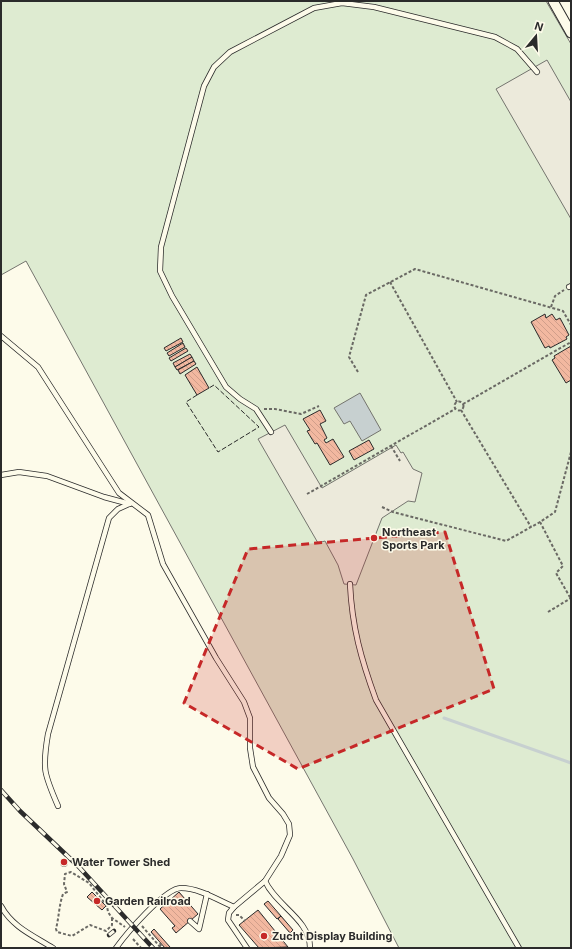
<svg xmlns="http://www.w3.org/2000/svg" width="572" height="949" font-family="Inter,sans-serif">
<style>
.green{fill:#deebd1;stroke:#74746e}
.parking{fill:#eceadb;stroke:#74746e}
.water{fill:#c7d0d0;stroke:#74746e}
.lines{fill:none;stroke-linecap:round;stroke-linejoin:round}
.stream{stroke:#c7d0d0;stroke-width:3}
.building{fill:url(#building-back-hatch);stroke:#2b2b2b}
.service-casing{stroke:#2b2b2b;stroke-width:6}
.minor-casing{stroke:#2b2b2b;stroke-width:11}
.path{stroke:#6a6964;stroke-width:2;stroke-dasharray:3 2;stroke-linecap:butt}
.service{stroke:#fdfbea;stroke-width:4.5}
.minor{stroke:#fdfbea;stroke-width:9}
.rail-casing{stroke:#2b2b2b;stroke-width:4.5}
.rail{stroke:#fdfbea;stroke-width:3;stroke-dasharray:9;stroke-linecap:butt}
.fence{stroke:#2b2b2b;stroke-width:1;stroke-dasharray:5 2;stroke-linecap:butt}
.marked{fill:#c62828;fill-opacity:0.2;stroke:#c62828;stroke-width:3;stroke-dasharray:8 5;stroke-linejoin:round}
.poi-dot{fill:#c62828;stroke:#fdfbea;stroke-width:1.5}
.labels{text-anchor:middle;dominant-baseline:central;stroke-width:3;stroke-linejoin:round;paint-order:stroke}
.poi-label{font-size:11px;font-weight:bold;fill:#2b2b2b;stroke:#fdfbea;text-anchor:start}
</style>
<defs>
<pattern id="building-back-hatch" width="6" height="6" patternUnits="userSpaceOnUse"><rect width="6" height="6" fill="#f2b8a0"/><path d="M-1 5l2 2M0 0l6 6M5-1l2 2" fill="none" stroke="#d09e8a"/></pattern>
</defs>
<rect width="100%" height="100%" fill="#fdfbea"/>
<path class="green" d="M1 1H546L571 44V948H399L353 859 26 261 1 275Z"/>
<g class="parking">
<path d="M547 60 571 102V219L496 89Z"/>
<path d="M285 425 322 488 396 445 401 453 403 452 413 469 422 473 415 502 408 501 382 518 356 585 344 584 338 565 325 541 318 543 258 439Z"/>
</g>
<path class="water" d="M360 393 381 430 362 441 350 421 344 424 334 408Z"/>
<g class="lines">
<path class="stream" d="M444 718 571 763"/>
</g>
<g class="building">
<path d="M545 314 546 318 552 314 556 320 560 318 569 335 566 337 567 339 550 348 549 346 545 348 531 322Z"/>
<path d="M181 338 183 342 166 351 164 348Z"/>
<path d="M183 343 185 347 169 356 167 353Z"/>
<path d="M571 346V380L566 383 552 360 555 358 554 356Z"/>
<path d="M186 348 188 351 171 361 169 358Z"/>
<path d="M190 354 192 357 175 367 173 363Z"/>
<path d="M192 357 194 361 177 370 175 367Z"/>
<path d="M194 361 196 364 180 374 178 370Z"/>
<path d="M197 367 209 388 197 395 185 375Z"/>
<path d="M320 410 326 421 320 424 327 438 324 440 326 443 333 439 344 457 330 465 317 443 315 444 307 431 310 430 303 419Z"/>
<path d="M369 440 374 449 354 460 349 451Z"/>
<circle cx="64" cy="863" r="3.5"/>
<path d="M92 892 106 906 102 910 87 897Z"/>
<path d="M179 892 198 914 176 933 172 928 175 926 160 909Z"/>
<path d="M268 901 281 916 277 919 264 904Z"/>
<path d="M258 910 288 947 259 948 239 925Z"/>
<path d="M281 916 293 930 290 933 278 919Z"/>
<path d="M154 929 170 947 169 948H165L151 932Z"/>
</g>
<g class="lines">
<g class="service-casing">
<g id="service">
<path d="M569 287 571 286"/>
<path d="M1 336 38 367 119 493 148 515 163 564 216 658 244 702 250 718V748L253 767 269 798 283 814 289 824 290 835 281 856 265 881 234 907"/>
<path d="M271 432 256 409 240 399 226 387 172 296 160 271 161 247 204 86 214 67 230 52 314 8 342 3 374 7 495 37 517 49 537 72"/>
<path d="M1 475 19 472 47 476 104 497 130 504"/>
<path d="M350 584C352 627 361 659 376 700L519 948"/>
<path d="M58 806C44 774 42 769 48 734L109 518 118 509 129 504"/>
<path d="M265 881C276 906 310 919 310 948"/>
<path d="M1 906C12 927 34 936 53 948"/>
<path d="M190 921 199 929 207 894"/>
<path d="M116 948C126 934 165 888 181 888 199 888 218 900 234 907L229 913 228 920 247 948"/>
</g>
</g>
<g class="minor-casing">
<path id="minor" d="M553 1 571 33"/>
</g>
<g class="path">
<path d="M390 282 457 402"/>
<path d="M551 307 555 296 564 290"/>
<path d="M358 372 349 357 366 295 415 269 563 311 571 325"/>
<circle cx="459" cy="406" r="4.5"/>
<path d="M463 404 571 342"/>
<path d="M264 409H275L301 414 319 406"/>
<path d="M461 410 531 527"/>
<path d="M391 446 400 461"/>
<path d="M571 452 555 512 540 522 563 566 556 573 571 599"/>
<path d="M307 494 455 409"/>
<path d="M382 507 393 512 506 541 540 522"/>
<path d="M548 612 571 598"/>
<path d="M236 915H239L245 921"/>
<path d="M112 918V925L106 931 90 925 72 936 57 932 56 929C59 917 59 905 63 894L67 892 64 884 65 874 71 872 89 883 107 906 108 912 112 918 125 927"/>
<path d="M142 926 161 948"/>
<path d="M133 939 141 948"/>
<path d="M160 943 162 948"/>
</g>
<use href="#service" class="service"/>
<use href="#minor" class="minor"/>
<g class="rail-casing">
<g id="rail">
<path d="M1 790 20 811 79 867 153 948"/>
<path d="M109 935 114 931"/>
</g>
</g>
<use href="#rail" class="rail"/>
<path class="fence" d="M197 395 186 402 218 452 259 427 214 385 209 388"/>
</g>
<path class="marked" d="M445 532 494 689 298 769 184 703 248 549Z"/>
<g class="poi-dot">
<circle cx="374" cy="538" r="4"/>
<circle cx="64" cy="862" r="4"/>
<circle cx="97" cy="901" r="4"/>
<circle cx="264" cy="936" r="4"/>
</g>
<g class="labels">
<g class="poi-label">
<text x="382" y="532">Northeast<tspan x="382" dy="13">Sports Park</tspan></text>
<text x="72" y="862">Water Tower Shed</text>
<text x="105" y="901">Garden Railroad</text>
<text x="272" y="936">Zucht Display Building</text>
</g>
</g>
<rect width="572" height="949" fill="none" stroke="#2b2b2b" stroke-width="4"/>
<g transform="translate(536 36) rotate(18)" stroke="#fdfbea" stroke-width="3" paint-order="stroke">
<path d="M0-3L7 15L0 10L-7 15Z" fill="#2b2b2b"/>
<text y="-6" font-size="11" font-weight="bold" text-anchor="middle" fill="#2b2b2b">N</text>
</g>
</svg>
